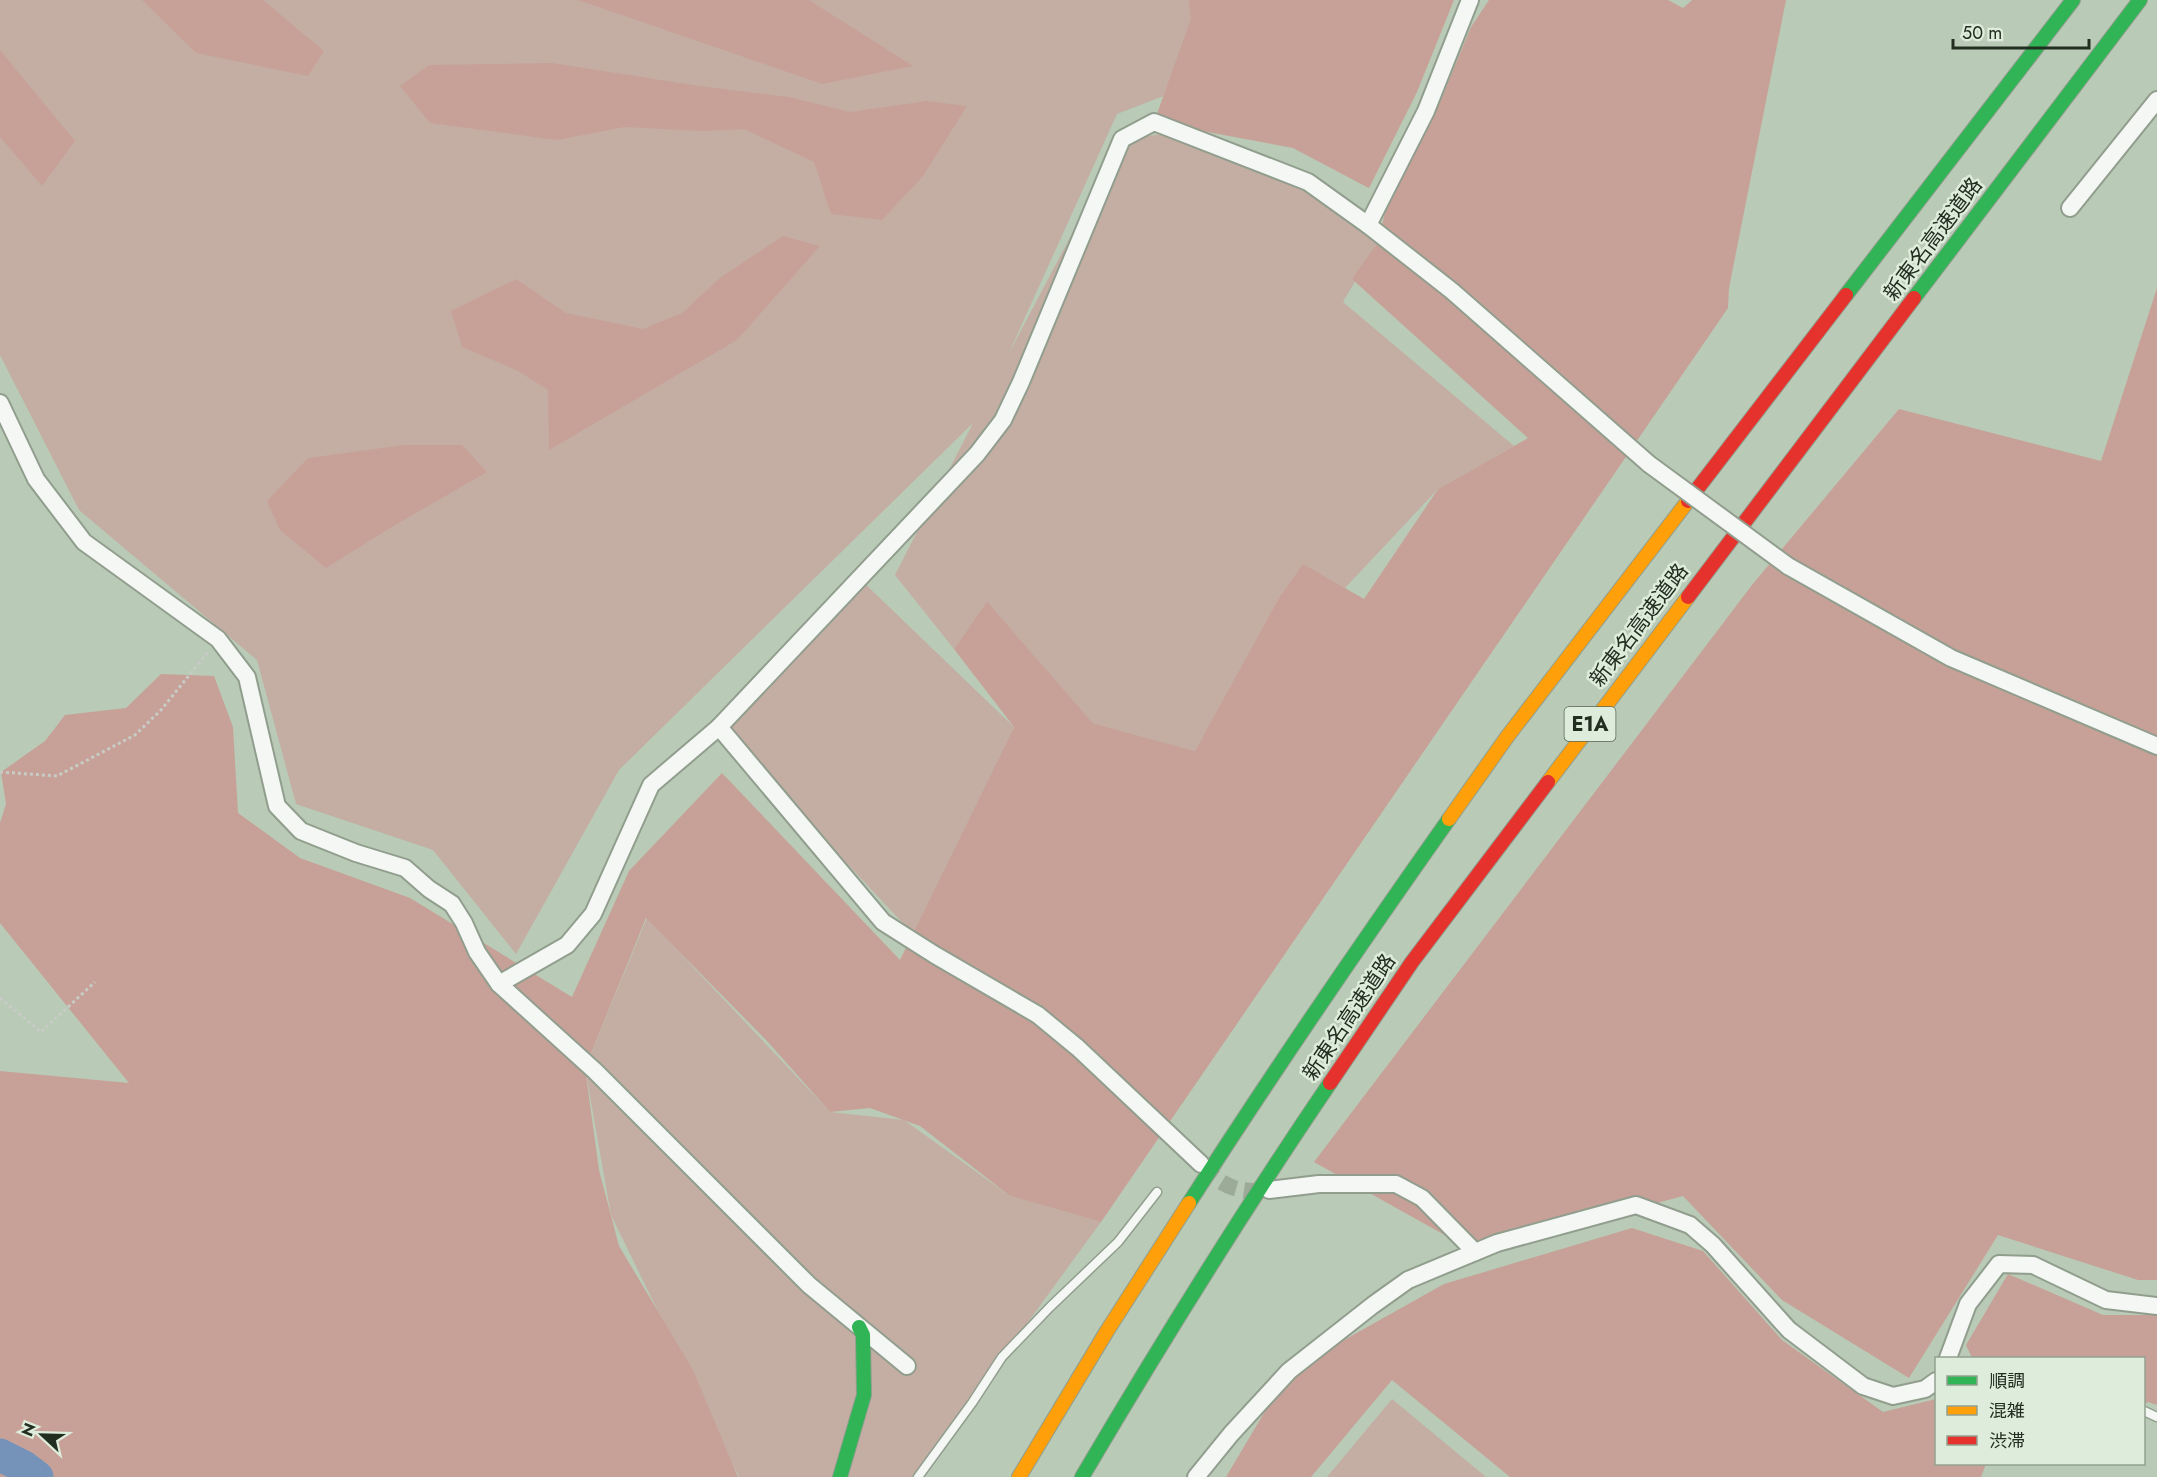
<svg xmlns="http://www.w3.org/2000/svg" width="2157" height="1477" font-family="Jost,'Noto Sans JP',sans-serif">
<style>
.green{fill:#c4aea4}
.forest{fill:#c7a198}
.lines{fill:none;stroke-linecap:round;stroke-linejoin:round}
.river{stroke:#7593b8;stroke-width:33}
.street-tunnel{stroke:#9bab98;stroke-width:16;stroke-dasharray:16 8;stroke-linecap:butt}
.lane-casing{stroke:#919e8e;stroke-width:11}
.street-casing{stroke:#919e8e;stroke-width:20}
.fast-casing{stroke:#919e8e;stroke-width:16}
.slow-casing{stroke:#919e8e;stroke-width:16}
.jam-casing{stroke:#919e8e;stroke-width:16}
.path{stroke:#c7ccc6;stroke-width:3;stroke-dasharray:3 3;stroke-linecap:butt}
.lane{stroke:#f4f7f4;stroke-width:8}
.street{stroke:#f4f7f4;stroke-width:16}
.fast{stroke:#30b455;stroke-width:14}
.slow{stroke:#ff9f0a;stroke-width:14}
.jam{stroke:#e5322d;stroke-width:14}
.street-bridge-casing{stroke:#919e8e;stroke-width:20;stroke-linecap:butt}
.street-bridge{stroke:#f4f7f4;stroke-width:16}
.labels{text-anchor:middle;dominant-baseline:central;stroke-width:5;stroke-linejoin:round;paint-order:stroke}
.shield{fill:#deeddb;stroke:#5a6758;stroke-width:1.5}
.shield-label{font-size:20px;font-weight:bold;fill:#222e20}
.street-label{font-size:21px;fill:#222e20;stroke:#deeddb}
</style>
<rect width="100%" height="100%" fill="#b9cab6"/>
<g class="green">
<path d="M0 0H1443L1369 188 1182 89 1117 114 1008 355 1122 139 1180 132 1308 182 1379 241 1343 302 1514 446 1438 489 1345 588 1303 565 1195 751 1093 723 987 601 954 649 895 575 973 423 619 770 516 954 433 850 296 804 257 660 79 510 0 355Z"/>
<path d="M859 578 1014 727 913 934 719 727Z"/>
<path d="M647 918 830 1112 904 1120 1010 1196 1101 1222 915 1477H739L611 1215 585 1068Z"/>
<path d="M1392 1399 1486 1477H1327Z"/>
</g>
<g class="forest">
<path d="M142 0H263L324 51 308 76 196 53Z"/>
<path d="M578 0H809L913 66 822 84Z"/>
<path d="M1189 0H1454L1417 92 1369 188 1293 148 1154 122 1191 19Z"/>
<path d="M1489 0H1668L1683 8 1692 0H1786L1729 288 1728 308 1101 1222 1010 1196 920 1126 870 1108 830 1112 767 1041 646 918 585 1068 599 1170 619 1246 693 1370 738 1477H0V1071L129 1083 0 923V823L6 804 1 772 45 741 65 715 126 708 161 674 214 676 233 727 238 813 300 858 410 898 572 997 629 871 722 773 900 960 1014 727 954 649 987 601 1093 723 1195 751 1279 598 1303 564 1364 599 1438 489 1528 438 1352 279 1379 241 1386 206 1439 104 1471 27Z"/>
<path d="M0 50 75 141 42 186 0 137Z"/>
<path d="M552 63 699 86 789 97 850 112 927 101 967 106 923 176 882 220 831 214 814 162 744 129 703 131 625 127 557 140 430 123 400 86 429 65Z"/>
<path d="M783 236 820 246 737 340 549 450 548 390 518 371 462 347 451 311 516 279 566 313 643 329 682 313 721 277Z"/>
<path d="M2157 288V1280H2138L1998 1235 1909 1378 1782 1300 1683 1196 1475 1252 1314 1162 1752 585 1899 409 2101 461Z"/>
<path d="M404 445H462L487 472 390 528 326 568 280 530 267 501 308 458Z"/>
<path d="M1632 1228 1703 1251 1782 1340 1883 1412 1936 1399V1464H1986L1981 1477H1510L1392 1380 1311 1477H1226L1289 1371 1444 1284Z"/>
<path d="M2008 1274 2103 1315H2157V1405L2148 1402 2144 1404V1358H1972L1966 1345Z"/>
</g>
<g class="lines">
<path class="river" d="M0 1455 24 1467 37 1477"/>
<path class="street-tunnel" d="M1203 1167C1223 1186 1235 1192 1263 1191"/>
<g class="lane-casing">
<g id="lane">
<path d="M2144 1411 2157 1417"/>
<path d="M918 1477 972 1403 1002 1357 1050 1307 1118 1242 1157 1192"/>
</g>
</g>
<g class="street-casing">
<g id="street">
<path d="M1470 0 1426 111 1368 225 1452 291 1649 464"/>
<path d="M2070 208 2157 100"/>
<path d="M0 403 36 479 84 542 218 639 247 677 277 806 301 831 356 853 405 868 429 889 452 904 464 923 477 952 499 984 595 1071 809 1285 907 1366"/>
<path d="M1788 566 1951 658 2157 746"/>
<path d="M719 727 883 922 935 955 1038 1015 1078 1048 1201 1164"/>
<path d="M499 984 567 945 593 914 651 785 719 727 977 454 1003 420 1021 382 1122 139 1154 122 1308 182 1368 225"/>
<path d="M1269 1190 1319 1184H1396L1422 1198 1475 1252"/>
<path d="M1948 1358 1968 1304 1999 1264 2033 1265 2106 1300 2157 1306"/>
<path d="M1196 1477 1231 1434 1289 1371 1373 1305 1408 1280 1497 1243 1636 1205 1690 1225 1713 1245 1789 1330 1863 1386 1893 1396 1925 1389 1936 1381"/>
</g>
</g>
<g class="fast-casing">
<g id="fast">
<path d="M1846 295 2073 0"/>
<path d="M1914 298 2140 0"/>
<path d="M1189 1203C1273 1072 1360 945 1449 819"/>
<path d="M840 1477 864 1395 863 1335 859 1327"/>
<path d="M1082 1477C1161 1343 1243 1211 1330 1083"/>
</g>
</g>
<g class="slow-casing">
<g id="slow">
<path d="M1548 782 1688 597"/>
<path d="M1449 819 1507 737 1688 501"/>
<path d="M1019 1477 1107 1331 1189 1203"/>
</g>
</g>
<g class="jam-casing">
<g id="jam">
<path d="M1688 501 1846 295"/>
<path d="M1688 597 1914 298"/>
<path d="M1330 1083 1412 962 1548 782"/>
</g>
</g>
<g class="path">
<path d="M0 772 57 776 135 735 161 710 208 652"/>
<path d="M0 998 41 1032 95 982"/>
</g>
<use href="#lane" class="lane"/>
<use href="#street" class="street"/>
<use href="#fast" class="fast"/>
<use href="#slow" class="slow"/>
<use href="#jam" class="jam"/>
<g class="street-bridge-casing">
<path id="street-bridge" d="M1649 464 1788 566"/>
</g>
<use href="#street-bridge" class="street-bridge"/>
</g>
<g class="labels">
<rect class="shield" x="1564.5" y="707" width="51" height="34" rx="4.5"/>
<g class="shield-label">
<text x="1590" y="724">E1A</text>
</g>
<g class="street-label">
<text transform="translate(1933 239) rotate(-53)">新東名高速道路</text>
<text transform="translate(1639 625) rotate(-53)">新東名高速道路</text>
<text transform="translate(1349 1017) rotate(-56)">新東名高速道路</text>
</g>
</g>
<rect x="1935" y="1357" width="210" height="108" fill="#deeddb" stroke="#93a190" stroke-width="1.5"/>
<rect x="1947" y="1376" width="30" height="9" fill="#30b455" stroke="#93a190" stroke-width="1.5"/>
<text x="1989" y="1387" font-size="18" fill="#222e20">順調</text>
<rect x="1947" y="1406" width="30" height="9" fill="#ff9f0a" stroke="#93a190" stroke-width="1.5"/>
<text x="1989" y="1417" font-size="18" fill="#222e20">混雑</text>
<rect x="1947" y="1436" width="30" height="9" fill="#e5322d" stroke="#93a190" stroke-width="1.5"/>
<text x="1989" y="1447" font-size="18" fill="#222e20">渋滞</text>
<g transform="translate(42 1435) rotate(292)" stroke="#deeddb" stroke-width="4.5" paint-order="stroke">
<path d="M0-4.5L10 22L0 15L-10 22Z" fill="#222e20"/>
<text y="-9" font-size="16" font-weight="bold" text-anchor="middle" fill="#222e20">N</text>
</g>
<path d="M1953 39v9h136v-9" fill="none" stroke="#222e20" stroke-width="3"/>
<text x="1962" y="39" font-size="18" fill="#222e20" stroke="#deeddb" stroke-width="4.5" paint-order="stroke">50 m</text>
</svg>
